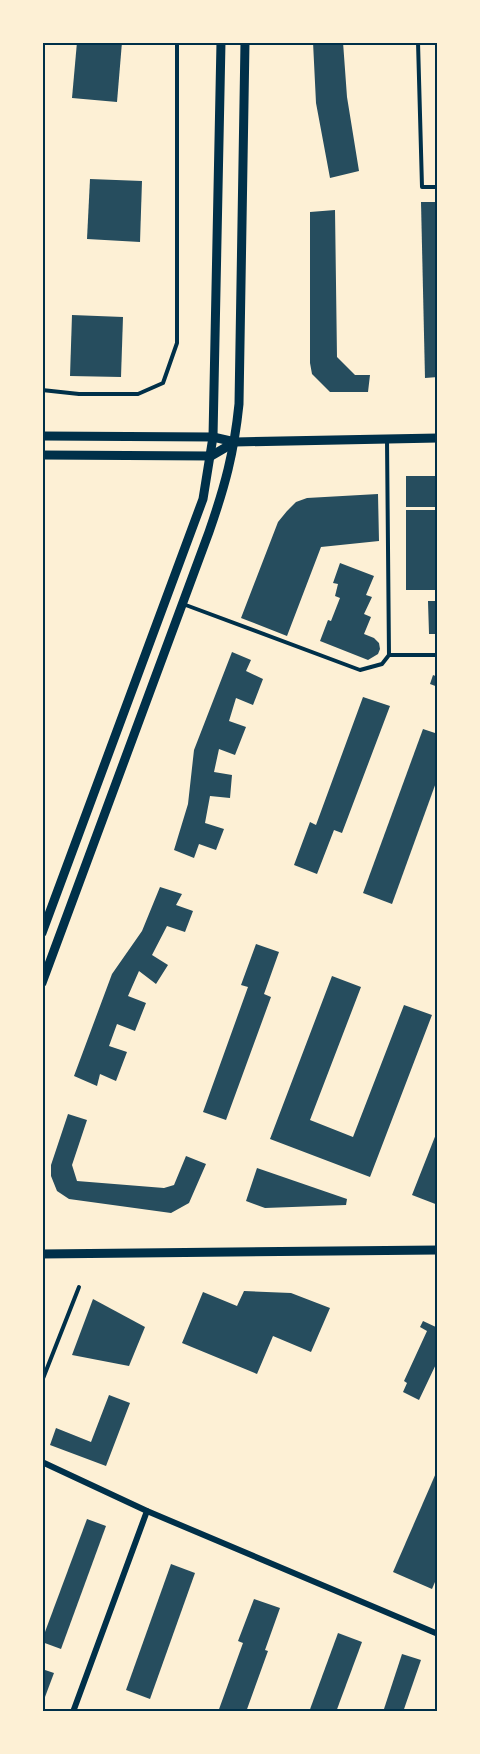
<svg xmlns="http://www.w3.org/2000/svg" width="480" height="1754" font-family="'Sofia Sans Condensed',sans-serif">
<style>
.building{fill:#264d5e}
.lines{fill:none;stroke-linecap:round;stroke-linejoin:round}
.service{stroke:#003049;stroke-width:4}
.minor{stroke:#003049;stroke-width:6}
.tertiary{stroke:#003049;stroke-width:9}
.neatline{fill:none;stroke:#003049;stroke-width:2}
</style>
<rect width="100%" height="100%" fill="#fdf0d5"/>
<g class="building">
<path d="M77 42H122L117 102 72 98Z"/>
<path d="M313 42H343L347 97 359 171 330 178 316 103Z"/>
<path d="M435 58H438V113H436Z"/>
<path d="M90 179 142 181 140 242 87 239Z"/>
<path d="M421 202H438V377L425 378Z"/>
<path d="M335 210 337 357 355 375H370L368 392H330L312 374 310 363V212Z"/>
<path d="M72 315 123 317 121 377 70 376Z"/>
<rect x="406" y="476" width="32" height="31"/>
<path d="M378 494 379 541 321 547 287 636 241 618 278 522 287 511 296 502 307 498Z"/>
<rect x="406" y="510" width="31" height="80"/>
<path d="M340 563 374 576 366 595 372 597 364 614 371 617 364 634 374 638 379 643 380 649 378 654 368 660 320 641 328 620 331 621 340 598 335 596 338 584 333 583Z"/>
<path d="M428 601H438V634H429Z"/>
<path d="M232 652 251 660 246 671 263 679 253 705 236 698 229 721 246 727 235 755 219 749 214 772 232 775 230 798 210 796 205 823 224 829 216 850 199 844 194 858 174 850 188 804 194 750Z"/>
<path d="M433 675 438 677V687L430 684Z"/>
<path d="M363 697 390 706 342 833 334 830 317 874 294 865 310 822 316 825Z"/>
<path d="M423 729 438 734V777L392 904 363 893Z"/>
<path d="M160 887 182 894 176 905 193 911 185 932 167 926 152 955 168 965 156 984 139 971 128 996 146 1003 135 1031 117 1024 109 1046 127 1052 116 1081 100 1074 97 1086 74 1076 112 974 142 931Z"/>
<path d="M256 944 279 952 264 994 271 997 226 1120 203 1112 248 987 241 985Z"/>
<path d="M332 976 361 987 310 1120 353 1137 404 1005 432 1015 370 1177 270 1139Z"/>
<path d="M68 1114 87 1120 72 1165 77 1181 164 1188 174 1185 186 1156 206 1164 189 1203 171 1213 69 1199 57 1191 51 1176V1165Z"/>
<path d="M438 1129V1205L412 1195Z"/>
<path d="M257 1168 347 1199 346 1205 265 1208 246 1201Z"/>
<path d="M244 1291 291 1293 330 1308 311 1352 273 1336 257 1374 182 1343 203 1292 237 1306Z"/>
<path d="M93 1299 145 1327 129 1366 72 1355Z"/>
<path d="M423 1321 438 1328V1360L419 1400 403 1392 407 1383 404 1381 427 1331 420 1327Z"/>
<path d="M109 1395 130 1403 106 1466 50 1445 56 1428 91 1442Z"/>
<path d="M436 1473 438 1474V1575L432 1589 393 1572Z"/>
<path d="M87 1519 106 1526 61 1649 42 1642V1640Z"/>
<path d="M171 1564 195 1573 150 1699 126 1690Z"/>
<path d="M254 1599 280 1608 265 1650 268 1651 246 1712H218L243 1643 238 1641Z"/>
<path d="M338 1633 362 1642 336 1712H309Z"/>
<path d="M402 1654 421 1660 403 1712H383Z"/>
<path d="M42 1669 54 1673 42 1705Z"/>
</g>
<g class="lines">
<g class="service">
<path d="M418 42 422 187H438"/>
<path d="M42 390 79 394H138L163 383 177 343V42"/>
<path d="M387 440 389 655"/>
<path d="M183 604 360 670 382 664 389 655H438"/>
<path d="M42 1381 79 1287"/>
</g>
<g class="minor">
<path d="M42 1462 147 1511 438 1634"/>
<path d="M73 1712 147 1511"/>
</g>
<g class="tertiary">
<path d="M42 436 213 437 235 442 438 438"/>
<path d="M42 455 211 456 235 442"/>
<path d="M42 933 203 499 213 437 221 42"/>
<path d="M42 983 209 532C225 486 234 453 239 404L245 42"/>
<path d="M42 1254 438 1250"/>
</g>
</g>
<rect width="480" height="1754" fill="none" stroke="#fdf0d5" stroke-width="87"/>
<rect x="44" y="44" width="392" height="1666" class="neatline"/>
</svg>
